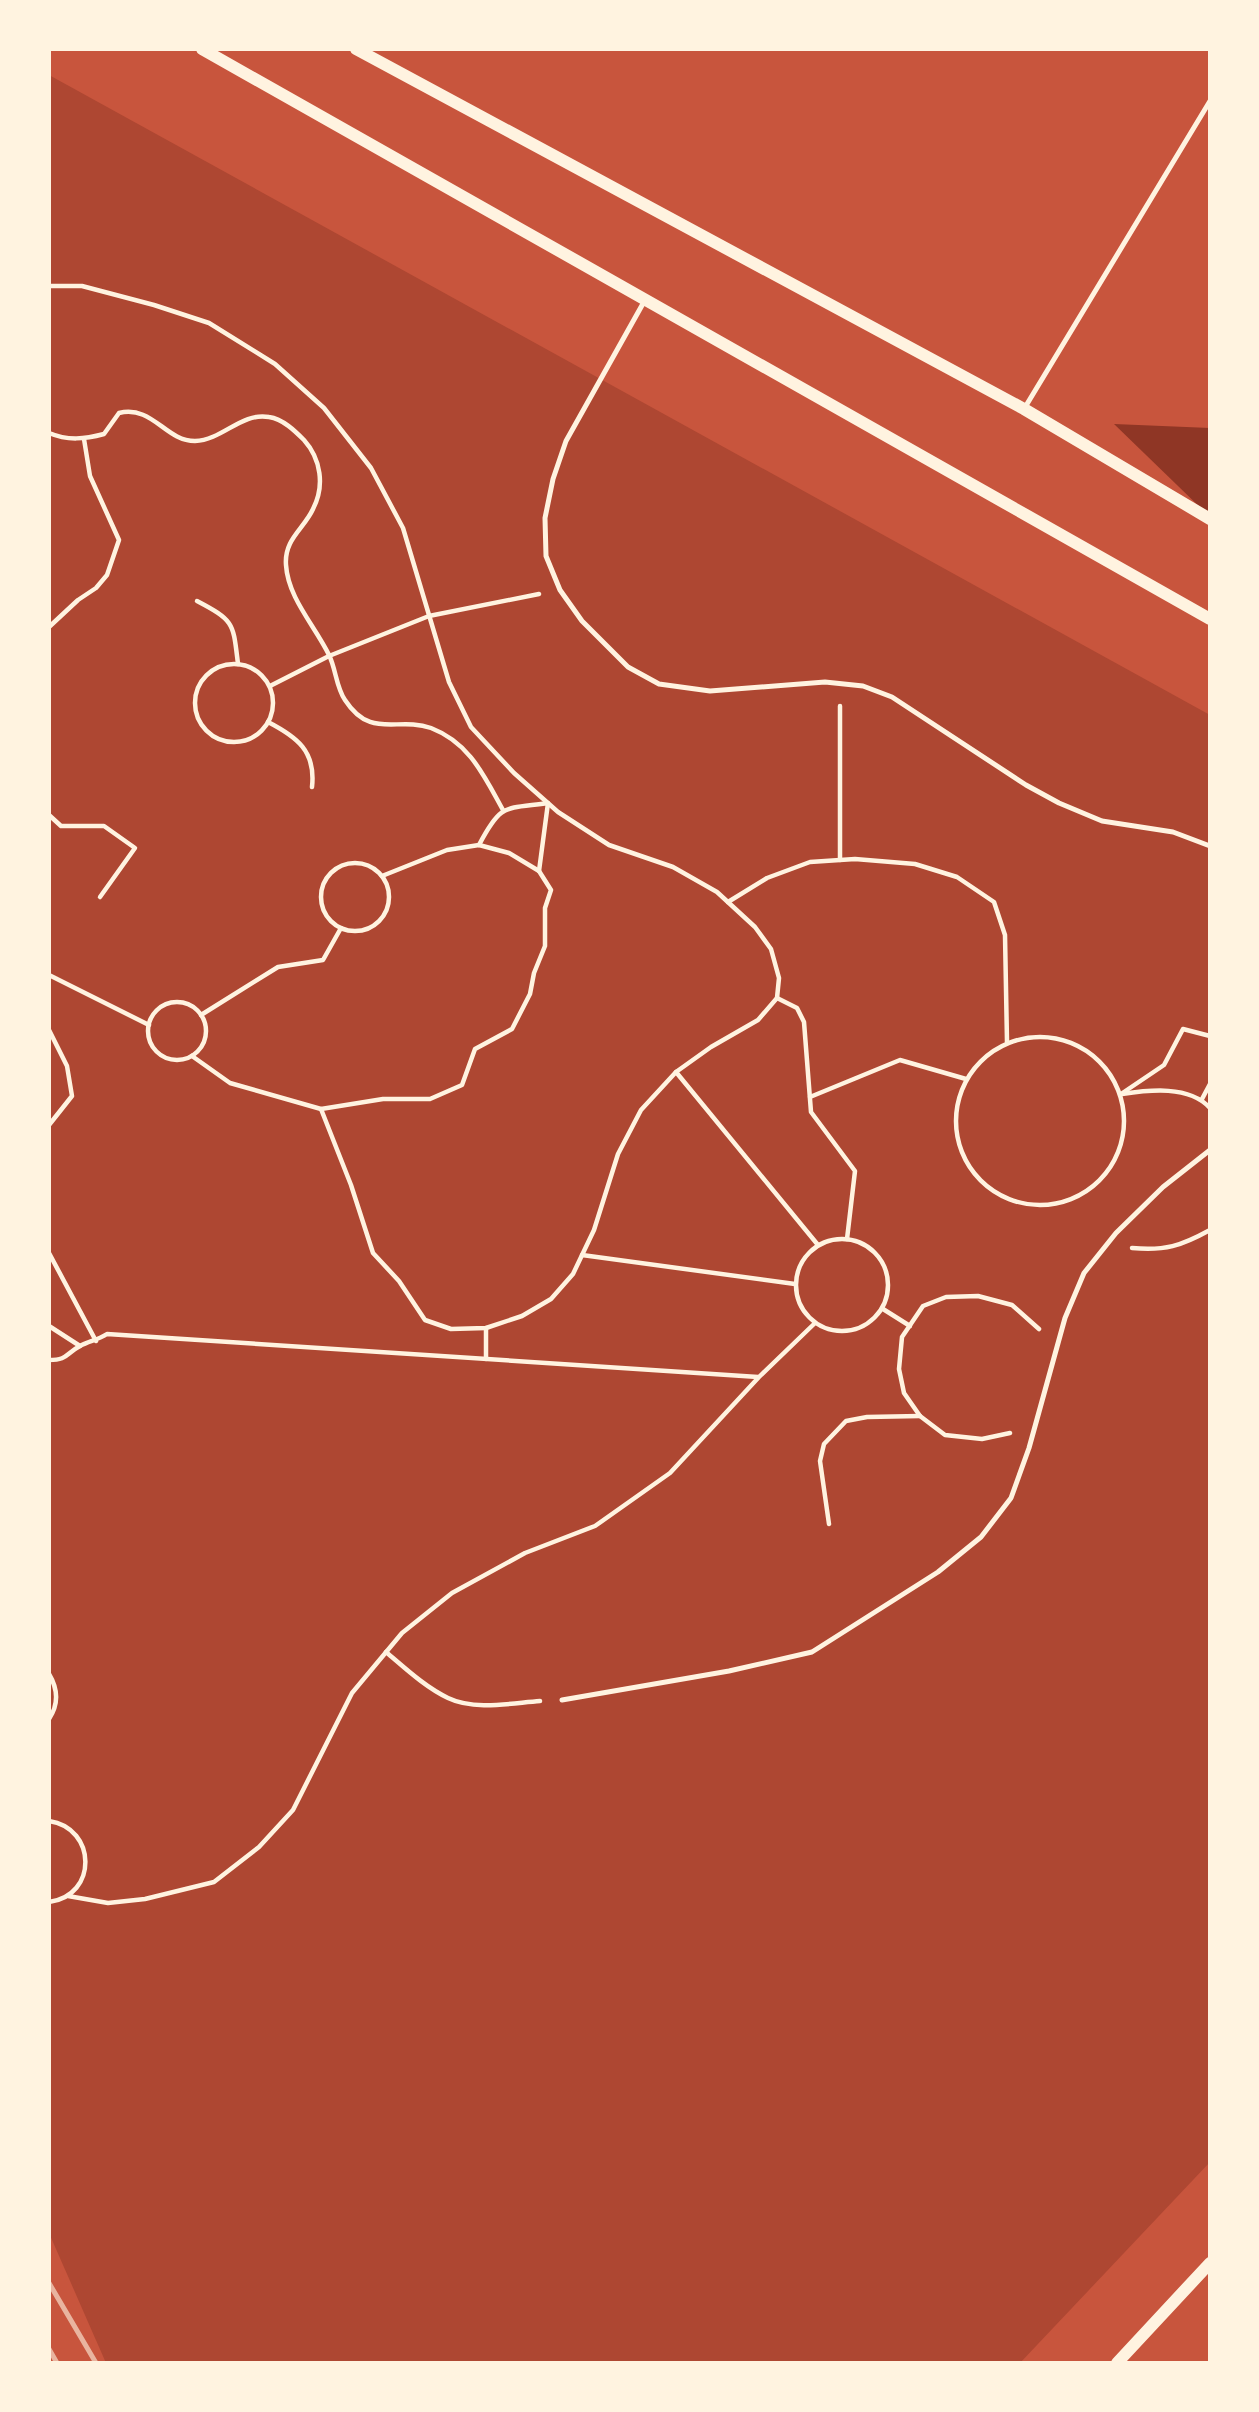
<svg xmlns="http://www.w3.org/2000/svg" width="1259" height="2412" font-family="Cabin,sans-serif">
<style>
.green{fill:#ae4732}
.water{fill:#8f3625}
.lines{fill:none;stroke-linecap:round;stroke-linejoin:round}
.path{stroke:#fff3e0;stroke-width:4.5}
.service{stroke:#fff3e0;stroke-width:5}
.tertiary{stroke:#fff3e0;stroke-width:12}
.rail{stroke:#e9b49f;stroke-width:5}
</style>
<rect width="100%" height="100%" fill="#c8553d"/>
<path class="green" d="M49 75 1210 715V2162L1020 2363H106L49 2233Z"/>
<path class="water" d="M1114 424 1210 428V516H1209Z"/>
<g class="lines">
<g class="path">
<path d="M49 286H82L154 305 209 323 275 364 324 408 371 468 403 528 449 682 471 727 514 773 558 812 609 845 673 867 717 892 755 927 771 949 779 978 777 998 758 1020 711 1047 676 1072 641 1110 618 1154 594 1230 573 1274 551 1299 522 1316 486 1328 451 1329 425 1320 399 1281 373 1253 351 1185 321 1109"/>
<path d="M49 433C68 441 85 439 104 434L119 413C153 405 165 441 195 441 223 440 241 412 269 417 283 419 295 431 304 440 321 459 325 486 313 509 304 529 284 539 286 565 288 598 315 626 329 655 336 669 336 687 345 700 371 740 397 716 431 728 470 743 484 776 503 810"/>
<path d="M197 601C235 621 233 623 238 664"/>
<path d="M49 627 78 600 96 588 107 575 119 540 90 476 84 439"/>
<circle cx="234" cy="703" r="39"/>
<path d="M270 686 329 656 429 616 539 594"/>
<path d="M268 722C297 737 316 751 312 787"/>
<path d="M49 815 61 826H104L135 848 100 897"/>
<path d="M479 845C501 803 504 809 548 803L539 871"/>
<path d="M840 860V706"/>
<circle cx="355" cy="897" r="34"/>
<path d="M728 902 767 878 810 862 855 859 915 864 957 877 994 902 1005 935 1007 1042"/>
<path d="M49 975 149 1025"/>
<path d="M777 998 797 1008 804 1022 811 1112 855 1171 847 1239"/>
<circle cx="177" cy="1031" r="29"/>
<path d="M201 1015 278 967 323 960 341 928"/>
<path d="M49 1030 67 1066 72 1096 49 1125"/>
<circle cx="1040" cy="1121" r="84"/>
<path d="M192 1056 230 1083 321 1109 383 1099H430L462 1085 475 1049 512 1029 530 994 534 973 545 946V908L551 890 539 871 509 853 479 845 447 850 382 876"/>
<path d="M676 1072 818 1245"/>
<path d="M1121 1094 1164 1065 1183 1029 1210 1036"/>
<path d="M1122 1094C1149 1090 1189 1085 1210 1108"/>
<path d="M810 1097 900 1060 966 1079"/>
<path d="M1202 1099 1210 1084"/>
<circle cx="842" cy="1285" r="46"/>
<path d="M1132 1248C1165 1251 1181 1246 1210 1230"/>
<path d="M49 1253 96 1341"/>
<path d="M582 1255 795 1284"/>
<path d="M883 1309 910 1326"/>
<path d="M49 1326 80 1346"/>
<path d="M486 1328V1359"/>
<path d="M49 1360C68 1360 65 1354 80 1346 89 1341 98 1340 107 1334L758 1377"/>
<path d="M1010 1433 982 1439 945 1435 920 1416 904 1393 899 1369 902 1337 923 1306 946 1297 978 1296 1012 1305 1039 1329"/>
<path d="M829 1524 820 1461 824 1444 846 1421 867 1417 920 1416"/>
<path d="M386 1652C405 1668 425 1687 448 1698 475 1711 512 1703 540 1701"/>
<path d="M49 1674C58 1689 59 1704 49 1719"/>
<path d="M49 1821C97 1828 98 1896 49 1902"/>
<path d="M68 1896 108 1903 145 1899 214 1882 259 1847 293 1810 352 1693 402 1633 452 1593 525 1553 595 1526 670 1473 759 1377 815 1323"/>
</g>
<g class="service">
<path d="M645 300 566 441 553 479 545 518 546 556 560 590 582 621 628 667 659 684 710 691 825 682 863 686 892 697 1026 785 1059 803 1102 821 1173 832 1210 846"/>
<path d="M1024 409 1210 101"/>
<path d="M562 1700 729 1671 812 1652 938 1572 981 1537 1011 1498 1029 1448 1065 1318 1084 1273 1116 1233 1163 1187 1210 1150"/>
</g>
<g class="tertiary">
<path d="M202 49 1210 619"/>
<path d="M356 49 1024 409 1210 519"/>
<path d="M1117 2363 1210 2263"/>
</g>
<g class="rail">
<path d="M49 2283 96 2363"/>
<path d="M49 2349 57 2363"/>
</g>
</g>
<rect width="1259" height="2412" fill="none" stroke="#fff3e0" stroke-width="102"/>
</svg>
